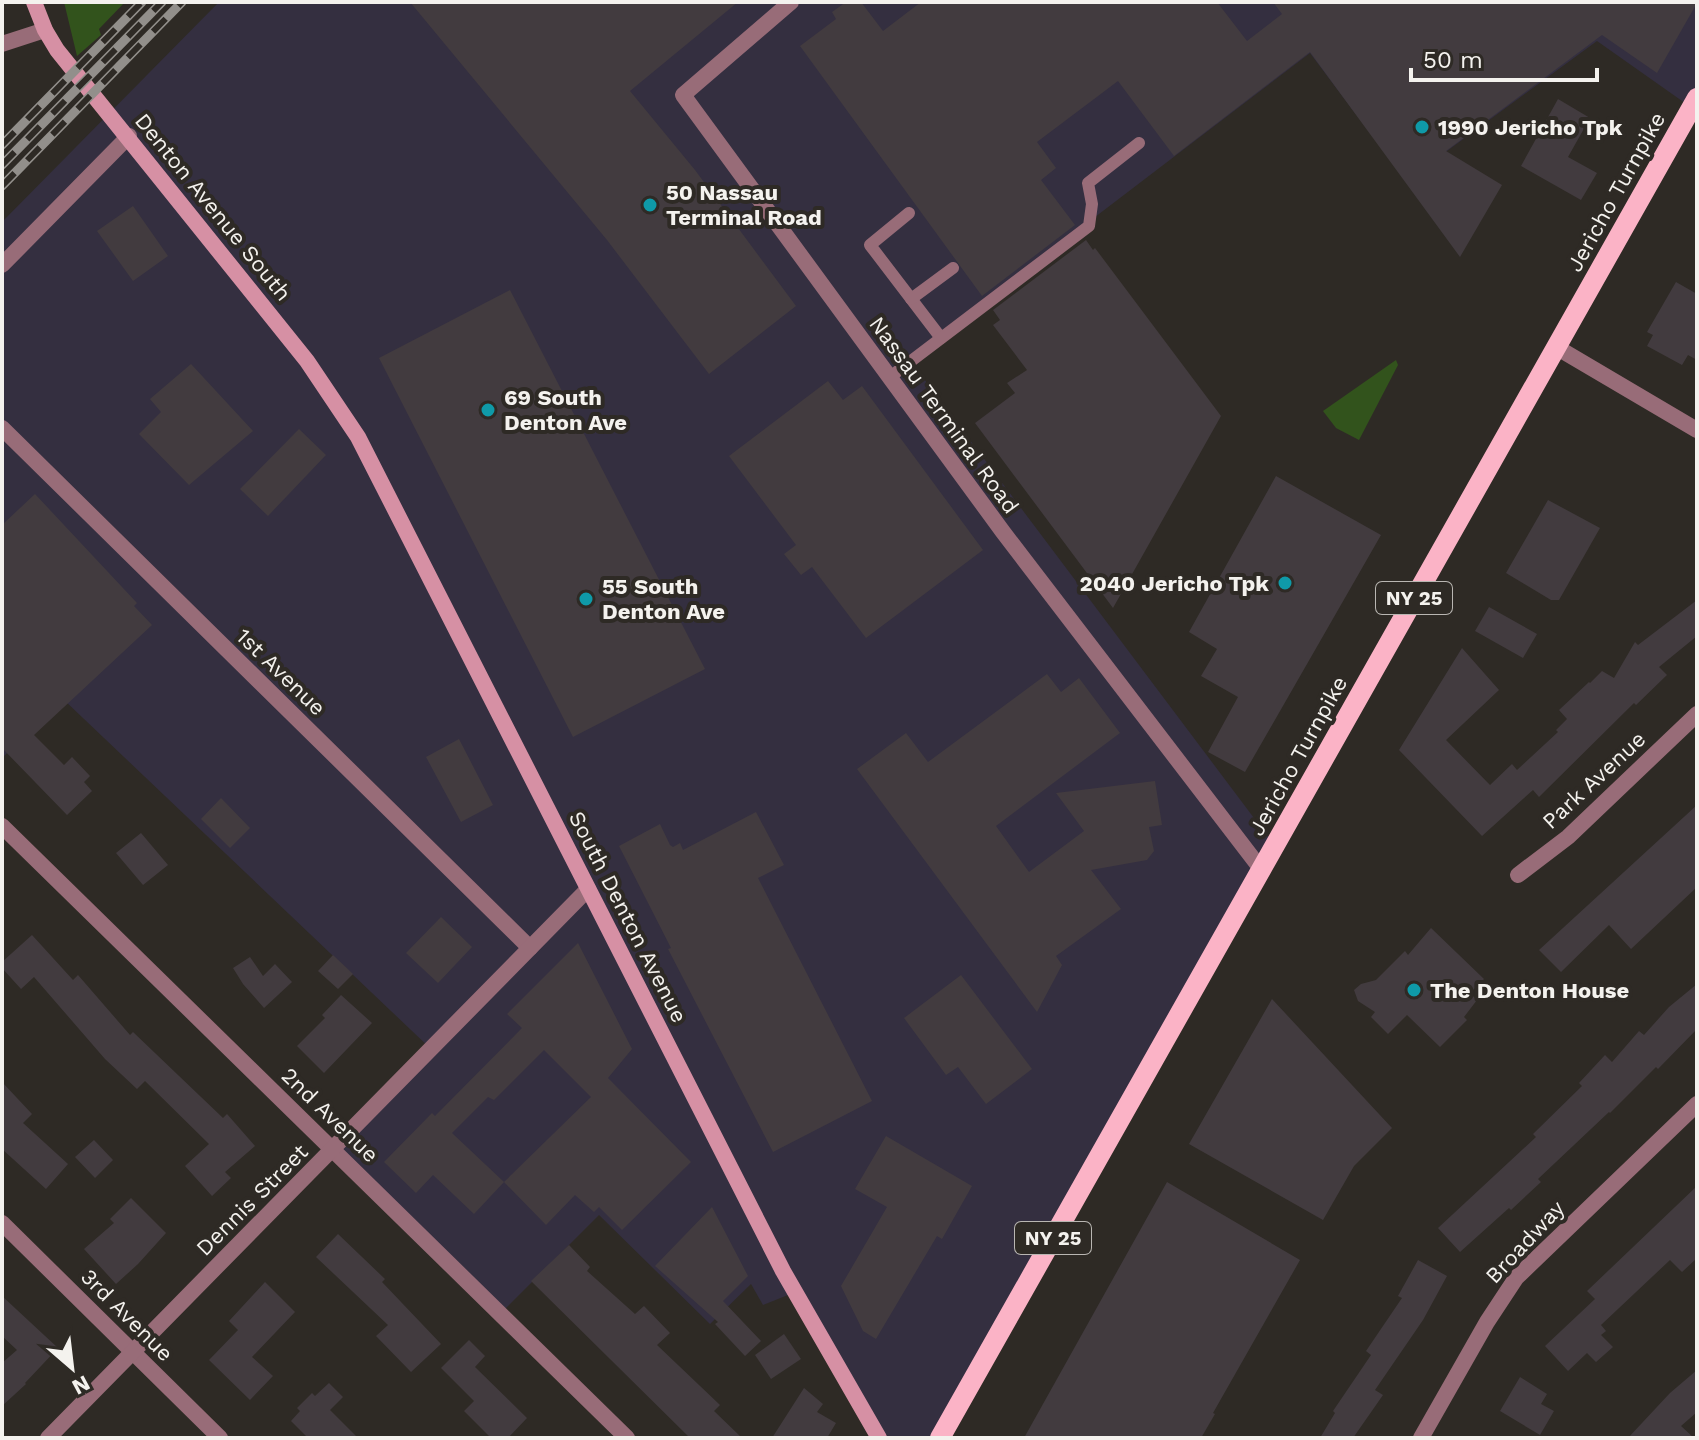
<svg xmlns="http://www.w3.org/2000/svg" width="1699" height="1440" font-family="'Work Sans',sans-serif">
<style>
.industrial{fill:#342f40}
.green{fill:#32531c}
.building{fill:#423b3f;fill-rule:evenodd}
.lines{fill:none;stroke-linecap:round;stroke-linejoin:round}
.lane{stroke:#986c78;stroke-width:12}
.street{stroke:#986c78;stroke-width:16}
.secondary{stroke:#d690a4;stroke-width:16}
.primary{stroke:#fbb3c6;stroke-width:20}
.rail-casing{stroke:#928f8b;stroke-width:9}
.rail{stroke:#2e2a25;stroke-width:6;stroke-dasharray:18;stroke-linecap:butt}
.culture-dot{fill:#0f9aa8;stroke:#2e2a25;stroke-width:3}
.labels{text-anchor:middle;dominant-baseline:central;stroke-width:8;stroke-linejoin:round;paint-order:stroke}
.shield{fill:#2e2a25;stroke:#b9b6b2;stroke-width:2}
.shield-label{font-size:20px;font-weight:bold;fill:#f4f2ee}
.poi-label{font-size:22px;font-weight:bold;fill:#f4f2ee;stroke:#2e2a25;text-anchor:start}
.street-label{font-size:22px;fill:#f4f2ee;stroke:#2e2a25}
</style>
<rect width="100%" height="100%" fill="#2e2a25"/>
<path class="industrial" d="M219 2H1697V99L1692 108 1597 41 1406 181 1310 53 909 359 1275 846 940 1438H879L793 1293 763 1305 751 1284 710 1324 599 1215 502 1312 335 1148 432 1050 63 699 2 758V222Z"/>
<g class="green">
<path d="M64 2H125L99 29 101 35 77 56Z"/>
<path d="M1396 360 1398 365 1359 440 1336 428 1323 411Z"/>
</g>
<g class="building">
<path d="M410 2H738L630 91 695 170 796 306 709 374 607 240Z"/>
<path d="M846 2H861L883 31 921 2H1217L1247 41 1282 14 1273 2 1697 3 1657 73 1602 35 1446 151 1502 185 1460 257 1310 52 1174 156 1118 81 1037 142 1056 168 1041 180 1075 225 982 296 800 46 836 19 832 12Z"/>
<path d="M1558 99 1590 118 1568 157 1597 173 1581 200 1521 166Z"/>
<path d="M133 206 168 256 133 281 97 231Z"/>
<path d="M1086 240 1093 250 1095 248 1221 416 1113 608 975 423 1015 393 1007 383 1027 370 993 325 1000 320 993 310Z"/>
<path d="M1676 282 1697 294V360L1688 355 1682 365 1647 346 1653 335 1647 332Z"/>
<path d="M510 290 705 669 573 737 379 358Z"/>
<path d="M191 364 253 431 189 485 139 434 161 412 150 399Z"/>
<path d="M828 381 843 400 862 386 983 550 866 638 812 567 801 575 784 554 796 545 729 456Z"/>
<path d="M299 429 326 455 268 516 240 489Z"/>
<path d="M1276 476 1381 535 1245 772 1208 752 1238 697 1201 676 1217 649 1189 632Z"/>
<path d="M35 494 137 603 134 606 152 625 34 735 64 765 72 757 90 776 84 782 92 791 67 815 2 748V525Z"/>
<path d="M1548 500 1600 528 1559 600H1551L1506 573Z"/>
<path d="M1697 600V636L1659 667 1667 675 1636 705 1634 703 1539 797 1533 790 1482 836 1399 750 1462 648 1499 690 1446 740 1490 785 1512 764 1517 770 1558 732 1556 730 1567 719 1559 710 1589 682 1590 683 1602 671 1614 678 1635 642 1638 645Z"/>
<path d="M1489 607 1537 634 1523 658 1475 631Z"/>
<path d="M1047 674 1061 692 1079 678 1120 733 996 826 1029 872 1084 831 1056 793 1155 781 1162 825 1149 827 1154 851 1147 860 1091 870 1121 909 1056 956 1062 965 1037 1012 857 769 906 733 928 762Z"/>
<path d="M459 739 493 805 461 822 426 757Z"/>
<path d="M221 798 250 828 230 848 201 819Z"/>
<path d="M1697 805V887L1631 949 1609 925 1561 972 1539 950Z"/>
<path d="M756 812 784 865 758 878 872 1101 773 1152 668 949 671 948 619 846 660 824 670 845 673 847 680 843 683 850Z"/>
<path d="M141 833 168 865 143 885 116 853Z"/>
<path d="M441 917 472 947 438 983 406 953Z"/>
<path d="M1431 928 1484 979 1470 993 1477 1000 1464 1017 1467 1020 1440 1047 1407 1015 1388 1034 1371 1017 1375 1012 1358 1001 1354 990 1361 984 1376 980 1405 951 1408 955Z"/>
<path d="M32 935 73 980 78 975 130 1035 133 1032 223 1118 227 1114 255 1146 225 1172 231 1178 212 1196 185 1166 209 1144 145 1081 137 1089 105 1059 34 977 21 989 2 968V962Z"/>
<path d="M578 943 632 1049 608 1078 691 1162 622 1230 599 1207 594 1212 575 1195 546 1225 504 1182 474 1214 433 1175 416 1193 384 1162 432 1113 435 1116 522 1028 507 1014ZM544 1050 591 1097 504 1182 452 1133 488 1097 494 1100Z"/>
<path d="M333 955 353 974 338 989 318 971Z"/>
<path d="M250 957 263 976 275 964 292 982 264 1008 243 984 233 968Z"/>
<path d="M961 975 1032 1069 986 1104 958 1067 946 1075 904 1018Z"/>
<path d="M1697 984V1029L1658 1069 1656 1067 1610 1113 1609 1112 1538 1179 1541 1182 1511 1210 1509 1208 1460 1252 1438 1228 1536 1137 1533 1134 1582 1086 1579 1083 1605 1055 1612 1062 1639 1031 1644 1035 1669 1007Z"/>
<path d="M341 995 372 1023 324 1073 297 1046 325 1018 322 1015Z"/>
<path d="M1272 999 1392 1128 1354 1166 1323 1220 1189 1144Z"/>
<path d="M2 1082 32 1114 23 1123 68 1164 46 1189 2 1149Z"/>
<path d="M886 1136 972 1186 942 1239 937 1236 876 1339 863 1331 841 1286 887 1207 855 1189Z"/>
<path d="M94 1140 113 1160 95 1178 75 1157Z"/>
<path d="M1167 1182 1300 1260 1213 1413 1215 1414 1201 1438H1024Z"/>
<path d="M1697 1186V1258L1682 1272 1670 1260 1601 1325 1606 1331 1601 1335 1613 1347 1596 1362 1587 1353 1568 1371 1545 1346 1595 1299 1587 1291Z"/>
<path d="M131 1198 166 1233 138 1264 116 1284 84 1249 114 1223 110 1219Z"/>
<path d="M712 1207 748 1276 723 1301 761 1341 745 1356 715 1324 718 1322 655 1266Z"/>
<path d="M338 1234 385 1279 382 1282 441 1344 411 1372 376 1336 388 1325 316 1257Z"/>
<path d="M569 1245 590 1267 587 1271 635 1314 644 1306 670 1333 657 1345 720 1405 714 1411 742 1438H690L531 1281Z"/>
<path d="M1418 1260 1447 1276 1423 1320 1375 1390 1383 1395 1353 1438H1320L1335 1413 1333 1411 1371 1355 1366 1351 1402 1298 1398 1296Z"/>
<path d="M265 1282 295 1312 252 1357 273 1376 250 1400 209 1360 238 1330 229 1321Z"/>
<path d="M2 1296 58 1348 25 1383 26 1384 2 1406V1363L17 1350 2 1336Z"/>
<path d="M784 1334 801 1359 771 1379 755 1355Z"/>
<path d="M469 1340 485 1356 475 1367 527 1418 508 1438H491L464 1411 474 1401 441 1368Z"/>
<path d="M1697 1370V1412L1681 1426 1694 1438H1628L1670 1393Z"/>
<path d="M1520 1377 1547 1394 1541 1404 1554 1411 1540 1435 1500 1411Z"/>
<path d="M329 1383 343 1397 330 1410 358 1438H308L291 1421 300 1411 297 1408 312 1393 315 1396Z"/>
<path d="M804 1388 823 1404 817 1412 836 1423 827 1438H772Z"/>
</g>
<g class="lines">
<g class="lane">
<path d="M909 213 870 245 941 338"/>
<path d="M911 299 953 268"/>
<path d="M890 377 1089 226 1092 204 1088 183 1139 143"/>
</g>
<g class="street">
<path d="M791 2 683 95 1003 532 1261 869"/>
<path d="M2 44 45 30"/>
<path d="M2 265 129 136"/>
<path d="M1556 347 1697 430"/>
<path d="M2 428 530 948"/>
<path d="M2 826 627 1438"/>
<path d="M1518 875 1568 837 1697 714"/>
<path d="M2 1223 220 1438"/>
<path d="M48 1438 588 889"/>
<path d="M1421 1438 1487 1322 1516 1278 1697 1104"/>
</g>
<path class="secondary" d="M34 2 45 30 57 50 307 361 358 437 783 1271 879 1438"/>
<path class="primary" d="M940 1438 1697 98"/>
<g class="rail-casing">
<g id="rail">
<path d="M2 145 142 2"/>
<path d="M2 165 162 2"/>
<path d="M2 186 182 2"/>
</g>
</g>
<use href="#rail" class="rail"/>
</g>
<g class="culture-dot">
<circle cx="1422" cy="127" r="8"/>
<circle cx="650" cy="205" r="8"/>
<circle cx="488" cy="410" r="8"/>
<circle cx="1285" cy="583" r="8"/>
<circle cx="586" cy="599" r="8"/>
<circle cx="1414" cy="990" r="8"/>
</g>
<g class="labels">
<g class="shield">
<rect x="1376" y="582" width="76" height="32" rx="6"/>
<rect x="1015" y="1222" width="76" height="32" rx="6"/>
</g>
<g class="shield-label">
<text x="1414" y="598">NY 25</text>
<text x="1053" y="1238">NY 25</text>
</g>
<g class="poi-label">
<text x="1438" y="127">1990 Jericho Tpk</text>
<text x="666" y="192">50 Nassau<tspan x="666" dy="25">Terminal Road</tspan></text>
<text x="504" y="397">69 South<tspan x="504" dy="25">Denton Ave</tspan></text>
<text x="1269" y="583" text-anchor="end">2040 Jericho Tpk</text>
<text x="602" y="586">55 South<tspan x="602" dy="25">Denton Ave</tspan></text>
<text x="1430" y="990">The Denton House</text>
</g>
<g class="street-label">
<text transform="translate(1616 192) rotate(-61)">Jericho Turnpike</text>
<text transform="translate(213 207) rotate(51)">Denton Avenue South</text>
<text transform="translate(944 415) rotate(54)">Nassau Terminal Road</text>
<text transform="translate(281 672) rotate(44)">1st Avenue</text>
<text transform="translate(1298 756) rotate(-61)">Jericho Turnpike</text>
<text transform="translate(1594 780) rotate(-43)">Park Avenue</text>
<text transform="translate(628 917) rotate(63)">South Denton Avenue</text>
<text transform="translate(330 1115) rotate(44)">2nd Avenue</text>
<text transform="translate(252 1200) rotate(-45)">Dennis Street</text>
<text transform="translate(1525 1242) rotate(-47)">Broadway</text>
<text transform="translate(127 1315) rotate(45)">3rd Avenue</text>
</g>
</g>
<rect width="1699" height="1440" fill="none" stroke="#f4f2ee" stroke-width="8"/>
<g transform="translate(72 1368) rotate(152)" stroke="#2e2a25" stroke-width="6" paint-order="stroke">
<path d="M0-6L14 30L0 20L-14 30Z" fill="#f4f2ee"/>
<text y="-12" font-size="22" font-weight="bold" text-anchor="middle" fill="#f4f2ee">N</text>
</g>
<path d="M1411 68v12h186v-12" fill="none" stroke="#f4f2ee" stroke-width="4"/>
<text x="1423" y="68" font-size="24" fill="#f4f2ee" stroke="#2e2a25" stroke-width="6" paint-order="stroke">50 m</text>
</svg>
